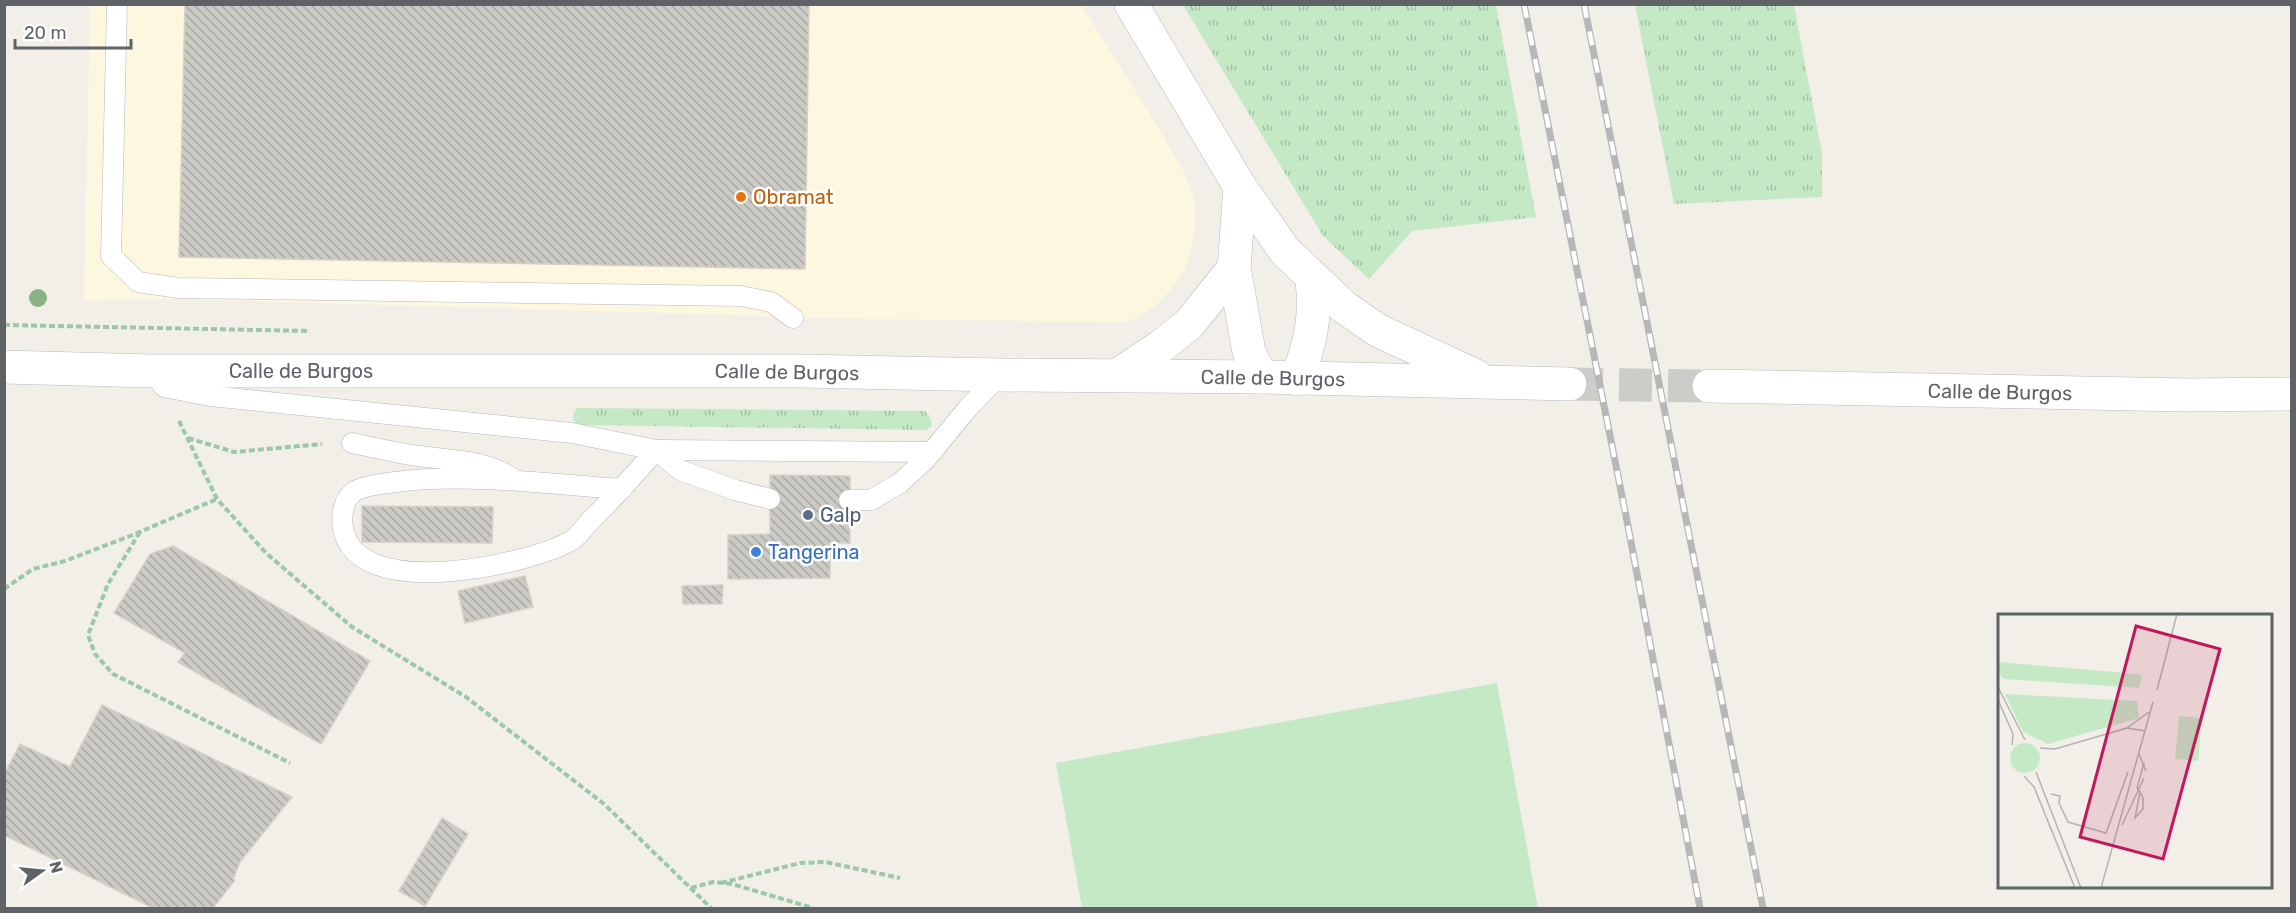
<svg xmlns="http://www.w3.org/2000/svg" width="2296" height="913" font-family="Rubik,sans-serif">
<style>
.commercial{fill:#fef7e0}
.grass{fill:url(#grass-tufts)}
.garden{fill:#c5e8c5}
.building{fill:url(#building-back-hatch);stroke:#d6d1c6;stroke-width:1.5}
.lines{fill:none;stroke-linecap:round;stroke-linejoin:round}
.secondary-tunnel{stroke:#ccccc8;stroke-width:33;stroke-dasharray:33 16;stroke-linecap:butt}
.lane-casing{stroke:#b5b8bc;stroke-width:21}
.secondary-casing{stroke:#b6babf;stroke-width:34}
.path{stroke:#9cc7a9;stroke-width:4;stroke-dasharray:6 3;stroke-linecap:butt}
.lane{stroke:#fff;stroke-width:20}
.secondary{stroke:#fff;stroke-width:33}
.rail-casing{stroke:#b6b7b8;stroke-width:7}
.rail{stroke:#fff;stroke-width:4.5;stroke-dasharray:14;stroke-linecap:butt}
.tree{fill:#89b387}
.food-dot{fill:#e8710a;stroke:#fff;stroke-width:2}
.service-dot{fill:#5c6f8a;stroke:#fff;stroke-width:2}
.shop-dot{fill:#3f7fe0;stroke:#fff;stroke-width:2}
.labels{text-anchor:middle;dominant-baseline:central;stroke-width:5;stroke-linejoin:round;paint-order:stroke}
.food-label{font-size:20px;fill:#c56008;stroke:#fff;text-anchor:start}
.street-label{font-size:20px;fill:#5f6368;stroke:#fff}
.service-label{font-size:20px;fill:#4e5e75;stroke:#fff;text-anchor:start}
.shop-label{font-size:20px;fill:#366cbe;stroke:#fff;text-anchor:start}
.inset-road{fill:none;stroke:#b3b3b1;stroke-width:1.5}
.view{fill:#c2185b;fill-opacity:0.15;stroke:#c2185b;stroke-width:3}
.inset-edge{fill:none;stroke:#5f6368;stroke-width:3}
</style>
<defs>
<pattern id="grass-tufts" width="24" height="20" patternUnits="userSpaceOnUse" patternTransform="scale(1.5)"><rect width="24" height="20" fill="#c5e8c5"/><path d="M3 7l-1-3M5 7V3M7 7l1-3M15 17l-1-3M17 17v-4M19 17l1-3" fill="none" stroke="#a3c0a4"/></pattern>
<pattern id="building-back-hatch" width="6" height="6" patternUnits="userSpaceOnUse" patternTransform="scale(1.5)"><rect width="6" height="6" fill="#cccac5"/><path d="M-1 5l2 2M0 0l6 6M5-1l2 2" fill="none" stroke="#a9a8a4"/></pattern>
</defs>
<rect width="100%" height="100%" fill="#f1efe8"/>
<path class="commercial" d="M90 5H1081L1157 125 1183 171 1194 197 1195 228 1192 245 1185 269 1173 287 1156 305 1129 322 793 318 737 315 180 299 84 301Z"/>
<g class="grass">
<path d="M1183 5H1496L1536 217 1412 231 1369 279 1323 236Z"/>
<path d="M1635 5H1794L1822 154V197L1674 204Z"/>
<path d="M577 408 925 411 930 417 932 426 926 430 583 425 576 424C572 418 572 414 577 408Z"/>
</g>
<path class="garden" d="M1497 683 1538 908H1082L1056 763Z"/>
<g class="building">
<path d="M185 4H809L805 269 179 257Z"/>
<path d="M770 475 850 476V543H830V578L728 579V535L770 534Z"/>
<path d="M362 506 493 507 492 543 362 542Z"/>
<path d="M173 546 370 661 321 744 178 662 185 653 114 613 150 554Z"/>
<path d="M525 576 533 607 465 623 458 591Z"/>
<path d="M723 585 722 604H683L682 586Z"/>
<path d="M102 705 292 797 240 862 233 879 235 880 213 908H153L4 835V775L20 744 70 767Z"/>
<path d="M442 818 468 834 425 906 399 891Z"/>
</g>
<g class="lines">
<path class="secondary-tunnel" d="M1570 384 1709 386"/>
<g class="lane-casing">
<g id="lane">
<path d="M117 4 111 256 138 282 179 288 741 296 771 302 793 318"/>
<path d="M152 371 164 387 210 396 572 433 656 450 680 470 735 490 770 499"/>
<path d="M352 443C372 447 392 452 412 455 448 461 485 458 515 480"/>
<path d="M622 489C547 484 469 473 395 482 382 484 366 485 355 491 343 498 341 516 343 528 355 602 523 566 569 542 577 538 585 527 591 520 614 498 635 474 656 450L932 452"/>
<path d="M849 500H871L900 483 925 460 968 408 1000 375"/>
</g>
</g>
<g class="secondary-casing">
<g id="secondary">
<path d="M1131 4 1240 187 1285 251 1344 307 1377 330 1476 376"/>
<path d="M1240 187 1234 268 1249 352 1261 377"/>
<path d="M4 367 152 371H799L1000 375 1261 377 1570 384"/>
<path d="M1118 375 1160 347 1189 324 1234 268"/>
<path d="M1297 379C1311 340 1316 320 1312 279"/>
<path d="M1709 386 2187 395 2292 394"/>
</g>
</g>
<g class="path">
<path d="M4 325 310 331"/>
<path d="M179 421 217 499 266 553 352 627 466 697 604 804 711 908"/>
<path d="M188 438 234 452 322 444"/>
<path d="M140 532 108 584 88 635 95 654 113 674 290 763"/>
<path d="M4 589 33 569 65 561 130 536 217 499"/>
<path d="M721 883 800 863 825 862 900 878"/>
<path d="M691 888 713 882 732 884 813 908"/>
</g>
<use href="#lane" class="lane"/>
<use href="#secondary" class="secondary"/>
<g class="rail-casing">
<g id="rail">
<path d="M1524 4 1627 521 1700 908"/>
<path d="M1584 4 1763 908"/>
</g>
</g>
<use href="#rail" class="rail"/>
</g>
<circle class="tree" cx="38" cy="298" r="9"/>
<circle class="food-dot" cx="741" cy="197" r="6"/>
<circle class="service-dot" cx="808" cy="515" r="6"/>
<circle class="shop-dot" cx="756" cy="552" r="6"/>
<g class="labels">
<g class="food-label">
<text x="753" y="197">Obramat</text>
</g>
<g class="street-label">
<text x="301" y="371">Calle de Burgos</text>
<text transform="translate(787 372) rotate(1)">Calle de Burgos</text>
<text transform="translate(1273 378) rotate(1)">Calle de Burgos</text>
<text transform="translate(2000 392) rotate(1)">Calle de Burgos</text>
</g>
<g class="service-label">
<text x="820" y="515">Galp</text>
</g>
<g class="shop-label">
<text x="768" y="552">Tangerina</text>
</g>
</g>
<g transform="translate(1998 614)">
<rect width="274" height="274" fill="#f1efe8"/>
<path d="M0 48 140 60 144 61 141 74 6 65 0 59ZM7 80 139 87 141 104 50 130 25 118ZM12 144a15 15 0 1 1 30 0a15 15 0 1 1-30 0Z" fill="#c5e8c5"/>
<path d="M181 102 204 104 200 147 177 145Z" fill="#c5e8c5"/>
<path class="inset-road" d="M0 73 27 126M159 76 179 0M0 86 15 120 14 131M129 114 147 117M42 134 57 135 129 114 151 98M141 140 148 157M38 158 83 274M26 162 36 173 77 274M142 178 137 204 145 195V184L142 178 139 174 146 149M53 180 62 182 61 189 70 208 108 219 130 158M124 211 146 164M103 274 155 88"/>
<path class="view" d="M138 12 222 35 165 245 82 223Z"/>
<rect width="274" height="274" class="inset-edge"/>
</g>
<rect width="2296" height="913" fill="none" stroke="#5f6368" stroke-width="12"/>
<g transform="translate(42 871) rotate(75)" stroke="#ffffff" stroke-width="4.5" paint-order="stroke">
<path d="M0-4.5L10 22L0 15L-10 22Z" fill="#5f6368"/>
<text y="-9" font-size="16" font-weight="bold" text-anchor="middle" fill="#5f6368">N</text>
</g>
<path d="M15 39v9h116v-9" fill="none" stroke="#5f6368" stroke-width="3"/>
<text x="24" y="39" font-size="18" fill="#5f6368" stroke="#ffffff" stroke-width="4.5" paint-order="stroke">20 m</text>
</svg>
